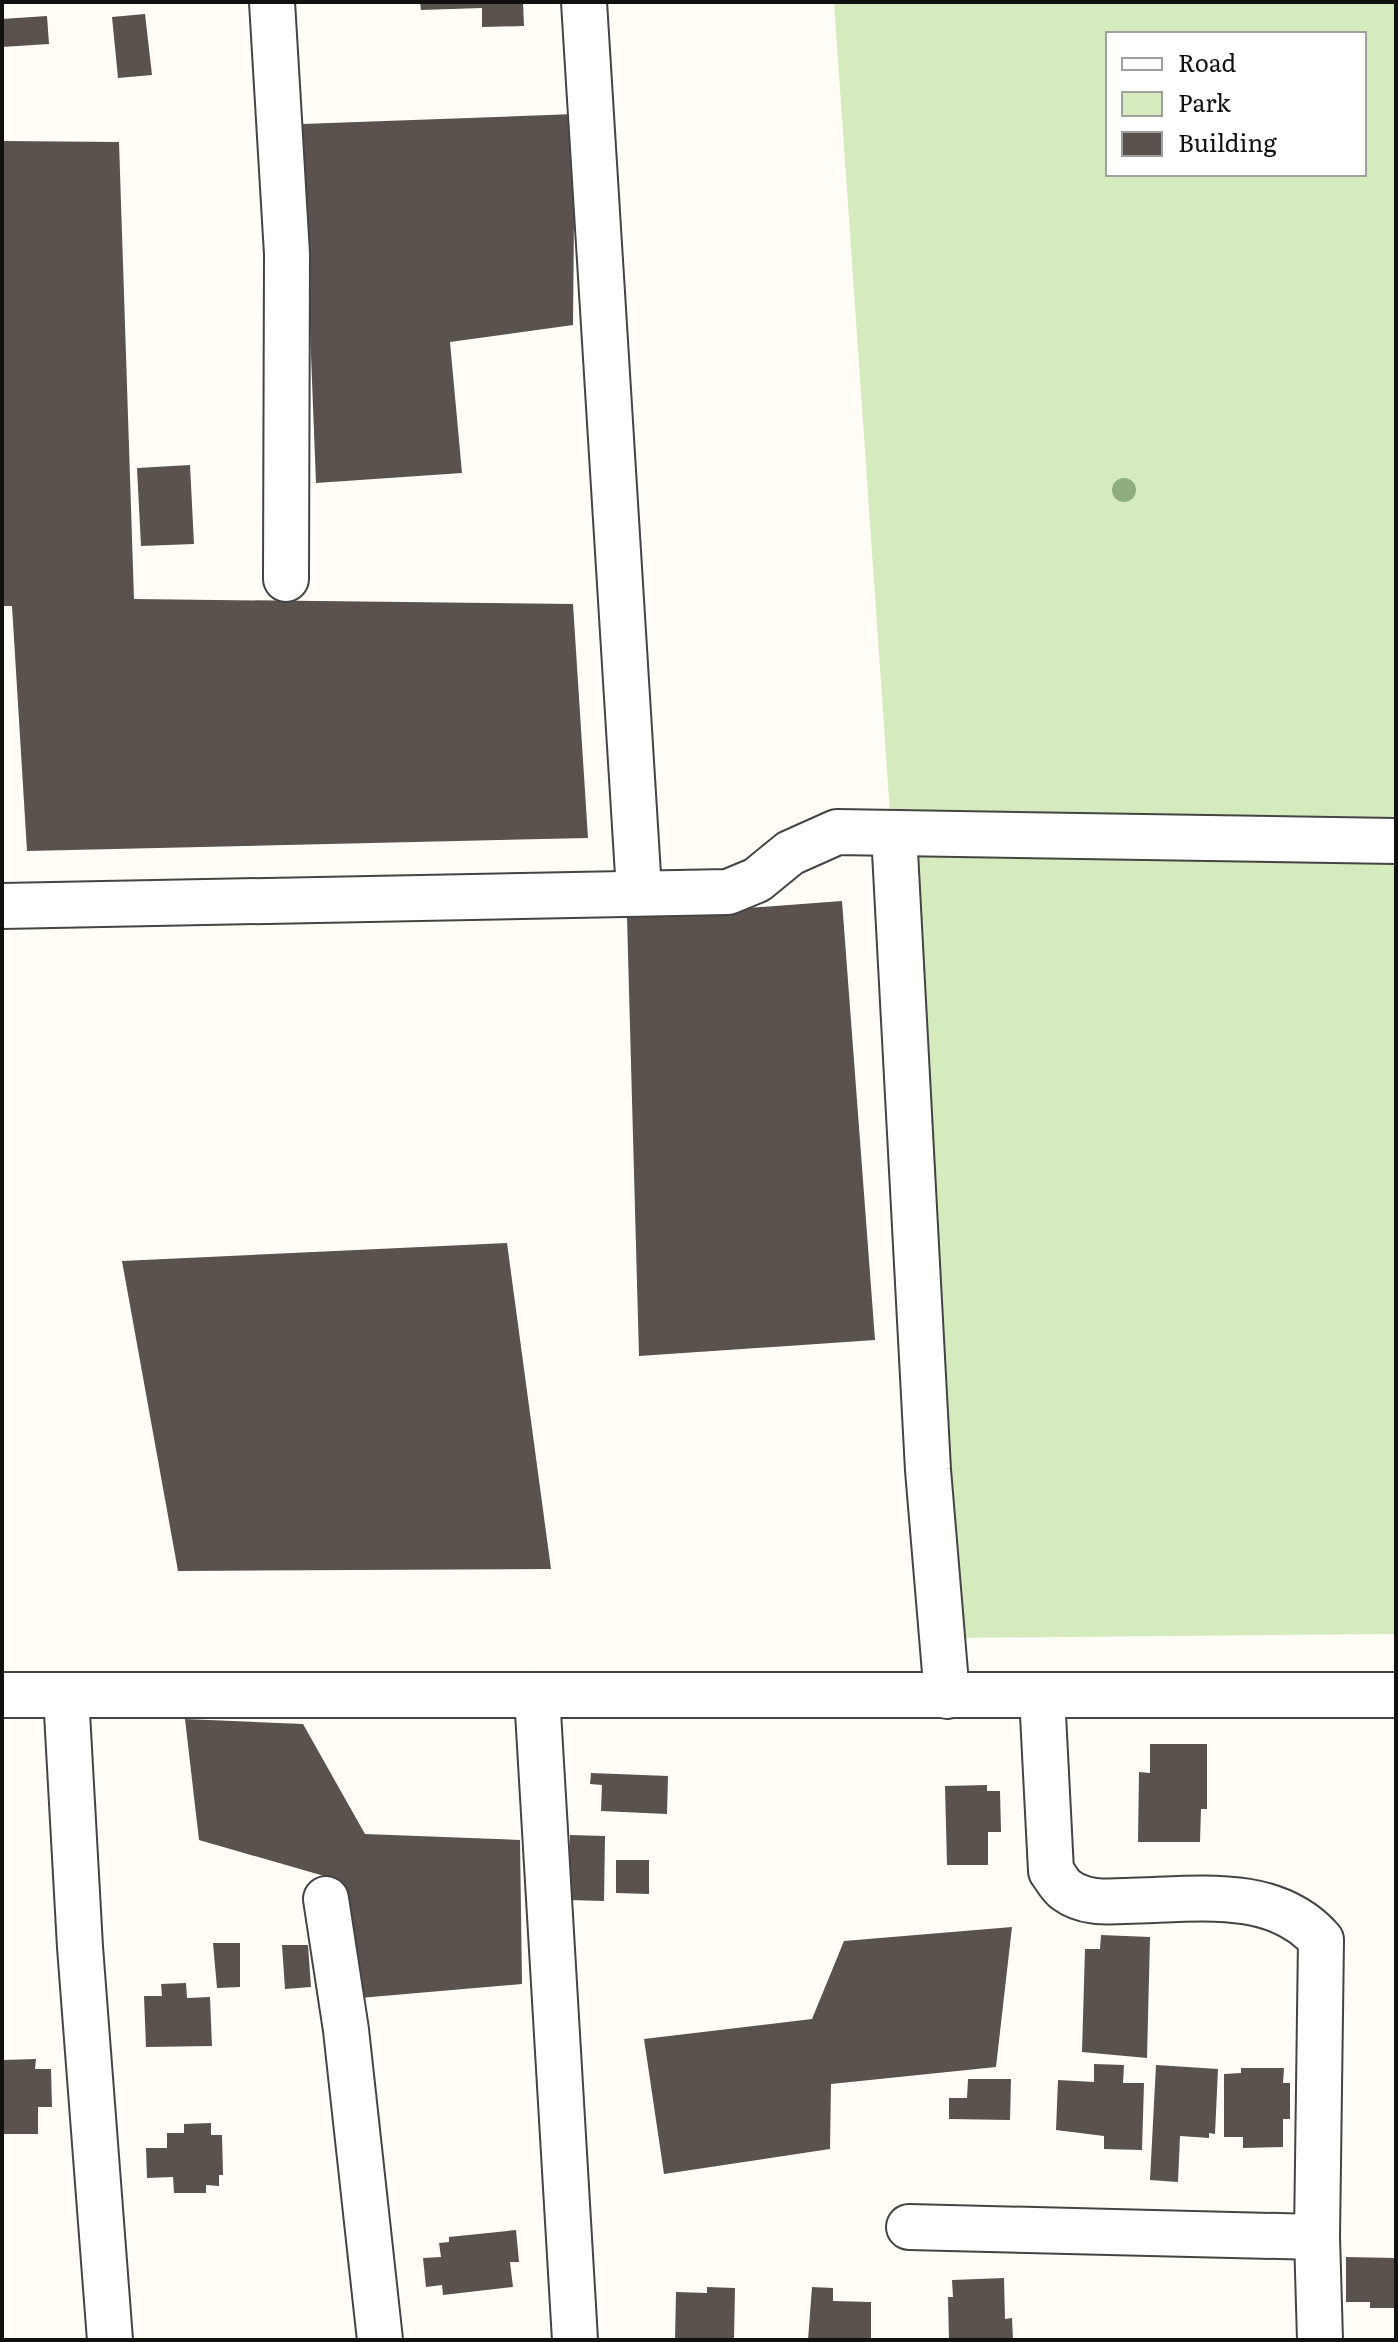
<svg xmlns="http://www.w3.org/2000/svg" width="1398" height="2342" font-family="Literata,serif">
<style>
.green{fill:#d5ebbd;fill-rule:evenodd}
.building{fill:#5a524d}
.lines{fill:none;stroke-linecap:round;stroke-linejoin:round}
.minor-casing{stroke:#444;stroke-width:48}
.minor{stroke:#fff;stroke-width:44}
.tree{fill:#8dad7f}
</style>
<rect width="100%" height="100%" fill="#fffdf5"/>
<path class="green" d="M834 2H1396V1634L947 1638ZM1108 34H1364V174H1108Z"/>
<g class="building">
<path d="M420 2H523L524 26 482 27V8L421 10Z"/>
<path d="M145 14 152 75 118 78 112 17Z"/>
<path d="M47 16 49 44 2 47V19Z"/>
<path d="M575 114 573 325 450 342 462 473 316 483 302 124Z"/>
<path d="M2 141 119 142 134 599 573 604 588 838 27 851 12 606H2Z"/>
<path d="M190 465 194 544 141 546 137 468Z"/>
<path d="M842 901 875 1340 639 1356 627 917Z"/>
<path d="M507 1243 551 1569 178 1571 122 1261Z"/>
<path d="M185 1719 303 1724 365 1834 520 1840 522 1984 348 1999 338 1880 199 1840Z"/>
<path d="M1150 1744H1207V1809H1201L1200 1842H1138L1139 1772 1150 1773Z"/>
<path d="M591 1773 668 1776 667 1814 601 1811 602 1785 590 1784Z"/>
<path d="M987 1785V1791H1000L1001 1832H988V1865H947L945 1786Z"/>
<path d="M570 1835 605 1836 604 1901 569 1900Z"/>
<path d="M616 1860H649V1894L616 1893Z"/>
<path d="M1012 1927 996 2067 831 2084 830 2149 664 2174 644 2039 812 2019 844 1941Z"/>
<path d="M1101 1935 1150 1937 1147 2058 1082 2052 1085 1949H1100Z"/>
<path d="M213 1943H240V1987L217 1988Z"/>
<path d="M282 1945H308L311 1987 285 1989Z"/>
<path d="M186 1983 187 1998 210 1997 212 2046 146 2047 144 1996H162L161 1984Z"/>
<path d="M36 2059 35 2069H51L52 2107H38V2134H2V2060Z"/>
<path d="M1094 2064 1124 2065 1123 2083H1144L1142 2150 1104 2149V2136L1056 2130 1058 2080 1094 2082Z"/>
<path d="M1156 2065 1218 2069 1215 2134 1209 2133V2138L1180 2136 1178 2182 1150 2180Z"/>
<path d="M1241 2068H1284L1283 2083H1290V2119H1283V2147L1243 2148V2137H1224V2074L1241 2073Z"/>
<path d="M968 2079H1011L1010 2120 949 2119V2098H967Z"/>
<path d="M211 2123V2135H222L223 2175H219V2186L206 2185V2193H174L173 2177 147 2178 146 2148H167V2133H184V2124Z"/>
<path d="M516 2230 519 2262H510L513 2287 443 2295 442 2285 426 2287 423 2258 441 2257 439 2243 449 2242V2237Z"/>
<path d="M1346 2257 1396 2258V2308H1370V2302H1346Z"/>
<path d="M1004 2278 1005 2319 1012 2318 1013 2340H949L948 2297H953L952 2280Z"/>
<path d="M707 2287 735 2288 734 2340H675L676 2292 707 2293Z"/>
<path d="M812 2287 833 2288V2301L871 2302V2340H808Z"/>
</g>
<g class="lines">
<g class="minor-casing">
<g id="minor">
<path d="M272 2 287 254 286 579"/>
<path d="M584 2 639 891"/>
<path d="M894 833 928 1470 947 1696"/>
<path d="M2 906 728 892 757 880 790 853 837 832 1396 841"/>
<path d="M2 1695H1396"/>
<path d="M66 1695 80 1947 110 2340"/>
<path d="M537 1695 575 2340"/>
<path d="M1042 1695 1051 1871C1055 1876 1060 1886 1066 1890 1083 1903 1105 1902 1125 1901 1192 1900 1273 1885 1321 1940L1317 2237 1320 2340"/>
<path d="M326 1899 346 2030 380 2340"/>
<path d="M909 2227 1317 2237"/>
</g>
</g>
<use href="#minor" class="minor"/>
</g>
<circle class="tree" cx="1124" cy="490" r="12"/>
<rect width="1398" height="2342" fill="none" stroke="#111111" stroke-width="8"/>
<rect x="1106" y="32" width="260" height="144" fill="#ffffff" stroke="#a0a0a0" stroke-width="2"/>
<rect x="1122" y="58" width="40" height="12" fill="#ffffff" stroke="#a0a0a0" stroke-width="2"/>
<text x="1178" y="72" font-size="24" fill="#111111">Road</text>
<rect x="1122" y="92" width="40" height="24" fill="#d5ebbd" stroke="#a0a0a0" stroke-width="2"/>
<text x="1178" y="112" font-size="24" fill="#111111">Park</text>
<rect x="1122" y="132" width="40" height="24" fill="#5a524d" stroke="#a0a0a0" stroke-width="2"/>
<text x="1178" y="152" font-size="24" fill="#111111">Building</text>
</svg>
